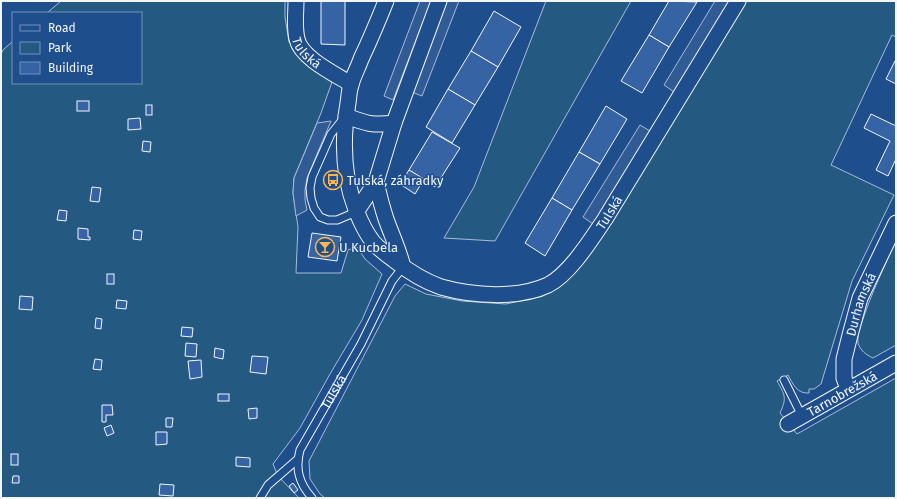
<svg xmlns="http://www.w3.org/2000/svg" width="897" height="499" font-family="'Fira Sans',sans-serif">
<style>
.green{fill:#245a82;stroke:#a8bbd7}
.parking{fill:#305b95;stroke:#a8bbd7}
.building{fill:#3563a3;stroke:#f2f6ff}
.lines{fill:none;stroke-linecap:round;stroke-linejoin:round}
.service-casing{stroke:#f2f6ff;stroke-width:9}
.minor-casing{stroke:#f2f6ff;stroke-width:17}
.service{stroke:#1f4e8c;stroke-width:7}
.minor{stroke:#1f4e8c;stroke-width:15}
.labels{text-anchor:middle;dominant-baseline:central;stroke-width:3;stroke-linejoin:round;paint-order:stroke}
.street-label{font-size:13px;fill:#f2f6ff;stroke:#1f4e8c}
.poi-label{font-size:13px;fill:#f2f6ff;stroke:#1f4e8c;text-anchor:start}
</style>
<rect width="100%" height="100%" fill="#1f4e8c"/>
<g class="green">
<path d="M61 1H285V17L289 42 305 64 332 82 321 113 294 178 293 193 298 227 296 273H341L348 250 357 247 365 259 382 274 362 320 330 374 300 428 273 464 278 476 299 498H1V54L3 50 13 41V83H141V13H47Z"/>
<path d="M546 1H631L495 241 444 238 474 187Z"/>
<path d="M747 1H896V37L892 35 831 165 894 195 852 281 821 384 814 389H809V393C797 394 793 384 788 375L777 381C785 395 787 398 780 413L797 434 896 378V498H325L320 494 310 479 309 461 395 296 405 284 426 294 462 301 506 304 543 296 572 275 611 222Z"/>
<path d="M896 241V345L873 358C866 355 860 350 858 343 857 335 861 326 863 319 872 292 884 267 896 241Z"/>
</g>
<g class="parking">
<path d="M420 1H431L393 100 384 96Z"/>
<path d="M446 1H459L422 96 412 92Z"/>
<path d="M715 1H730L674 92 664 85Z"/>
<path d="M331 121 307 178 305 190V200L307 210 296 216 293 193 294 178 317 123Z"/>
<path d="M640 125 650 131 593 224 583 217Z"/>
</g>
<g class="building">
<path d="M321 1H345V45L321 44Z"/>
<path d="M669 1 697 2 669 47 649 35Z"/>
<path d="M494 11 521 27 498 67 471 51Z"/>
<path d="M649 35 669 47 642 93 621 81Z"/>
<path d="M471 51 498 67 475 105 448 89Z"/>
<path d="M896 59V84L886 79Z"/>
<path d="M448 89 475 105 452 143 426 127Z"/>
<rect x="77" y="101" width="12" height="10"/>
<rect x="146" y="105" width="6" height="10"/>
<path d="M606 106 627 119 600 164 579 152Z"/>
<path d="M871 114 896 126V159L888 176 876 170 890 141 864 128Z"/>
<path d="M140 118 141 129 128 130V119Z"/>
<path d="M432 132 460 148 435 187 409 170Z"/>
<path d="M143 141 151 142 150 152 142 151Z"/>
<path d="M579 152 600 164 572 210 552 198Z"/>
<path d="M409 170 424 179 415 194 400 184Z"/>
<path d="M92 187 101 188 99 202 90 201Z"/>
<path d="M552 198 572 210 545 256 525 243Z"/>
<path d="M59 210 67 211 66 221 57 220Z"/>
<path d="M78 228 88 229V237H90V240L78 239Z"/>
<path d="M134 230 142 231 141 240 133 239Z"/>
<path d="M312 233 341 237 337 261 308 257Z"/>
<rect x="107" y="274" width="7" height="10"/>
<path d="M20 296 33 297 32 310 19 309Z"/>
<path d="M117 300 127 301 126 309 116 308Z"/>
<path d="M96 318 102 319 101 329 95 328Z"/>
<path d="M182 327 193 328 192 337 181 336Z"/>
<path d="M186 343 197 344 196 357 185 356Z"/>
<path d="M215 348 224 350 223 359 214 357Z"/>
<path d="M252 356 268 357 266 374 250 372Z"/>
<path d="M95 359 102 360 101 370 93 369Z"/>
<path d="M201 360 202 377 190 379 188 361Z"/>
<rect x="218" y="394" width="11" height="7"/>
<path d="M102 405H112L113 415H106V422H102Z"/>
<path d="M257 408V418L249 419 248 409Z"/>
<path d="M166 418H173L172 427H166Z"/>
<path d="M111 425 114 433 107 436 104 428Z"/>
<path d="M156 432H167V444L156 445Z"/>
<rect x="11" y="454" width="7" height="11"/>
<path d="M236 457 250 458V467L236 466Z"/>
<path d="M13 476H19V483H12Z"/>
<path d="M293 483 298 490 294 493 289 486Z"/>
<path d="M160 484 174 485 173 496 159 495Z"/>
</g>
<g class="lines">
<g class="service-casing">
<g id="service">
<path d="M343 119 331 134 312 177 310 188 311 198 314 208 320 217 328 220H337L356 212"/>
<path d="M784 380 802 416"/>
<path d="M260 498 268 485 298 459"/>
<path id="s1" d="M312 498C299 483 295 469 300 450L361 344 392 281 403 267"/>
</g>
</g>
<g class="minor-casing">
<g id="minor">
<path id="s2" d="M296 1C296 13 294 26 297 39 301 58 335 74 351 84"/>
<path id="s3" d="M386 1C378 21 370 40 361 59 358 68 353 76 351 85 349 90 349 97 348 103 344 127 343 153 347 178 351 199 360 225 373 242 379 249 387 255 394 260 408 271 424 281 441 287 473 296 518 299 548 285 570 274 592 238 605 219L738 1"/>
<path d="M346 116C365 123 373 126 394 123"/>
<path d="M376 182C379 195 382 207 386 219 392 236 399 250 403 267"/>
<path d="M356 212 376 182 394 123 439 1"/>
<path id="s4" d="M848 389 844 378V359L850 335 860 298 896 223"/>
<path id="s5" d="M788 424 896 363"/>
</g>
</g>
<use href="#service" class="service"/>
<use href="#minor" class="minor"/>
</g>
<defs>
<g id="bus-ring" transform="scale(1)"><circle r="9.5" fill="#1f4e8c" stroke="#ffb74d" stroke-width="1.5"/><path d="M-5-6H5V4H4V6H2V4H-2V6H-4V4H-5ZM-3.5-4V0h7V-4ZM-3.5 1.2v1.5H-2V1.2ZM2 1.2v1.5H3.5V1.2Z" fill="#ffb74d"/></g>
<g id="bar-ring" transform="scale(1)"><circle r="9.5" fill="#1f4e8c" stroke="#ffb74d" stroke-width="1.5"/><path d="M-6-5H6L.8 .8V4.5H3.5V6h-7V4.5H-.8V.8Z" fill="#ffb74d"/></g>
</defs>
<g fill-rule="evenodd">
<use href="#bus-ring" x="333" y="180"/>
<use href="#bar-ring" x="325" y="247"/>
</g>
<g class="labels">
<g class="street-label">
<text stroke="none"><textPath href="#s2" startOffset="55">Tulská</textPath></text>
<text stroke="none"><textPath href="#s3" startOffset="541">Tulská</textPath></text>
<text stroke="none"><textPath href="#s4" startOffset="88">Durhamská</textPath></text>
<text stroke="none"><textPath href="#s1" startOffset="119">Tulská</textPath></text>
<text stroke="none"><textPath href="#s5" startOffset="62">Tarnobrežská</textPath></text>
</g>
<g class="poi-label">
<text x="347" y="180">Tulská, záhradky</text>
<text x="339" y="247">U Kucbela</text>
</g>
</g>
<rect width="897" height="499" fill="none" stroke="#f2f6ff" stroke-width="4"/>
<rect x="12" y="12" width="130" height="72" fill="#1f4e8c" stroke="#7391ba"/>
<rect x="20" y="25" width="20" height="6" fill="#1f4e8c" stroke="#7391ba"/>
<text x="48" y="32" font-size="12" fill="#f2f6ff">Road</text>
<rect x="20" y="42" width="20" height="12" fill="#245a82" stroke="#7391ba"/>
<text x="48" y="52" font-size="12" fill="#f2f6ff">Park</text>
<rect x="20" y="62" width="20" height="12" fill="#3563a3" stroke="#7391ba"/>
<text x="48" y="72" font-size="12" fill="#f2f6ff">Building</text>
</svg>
